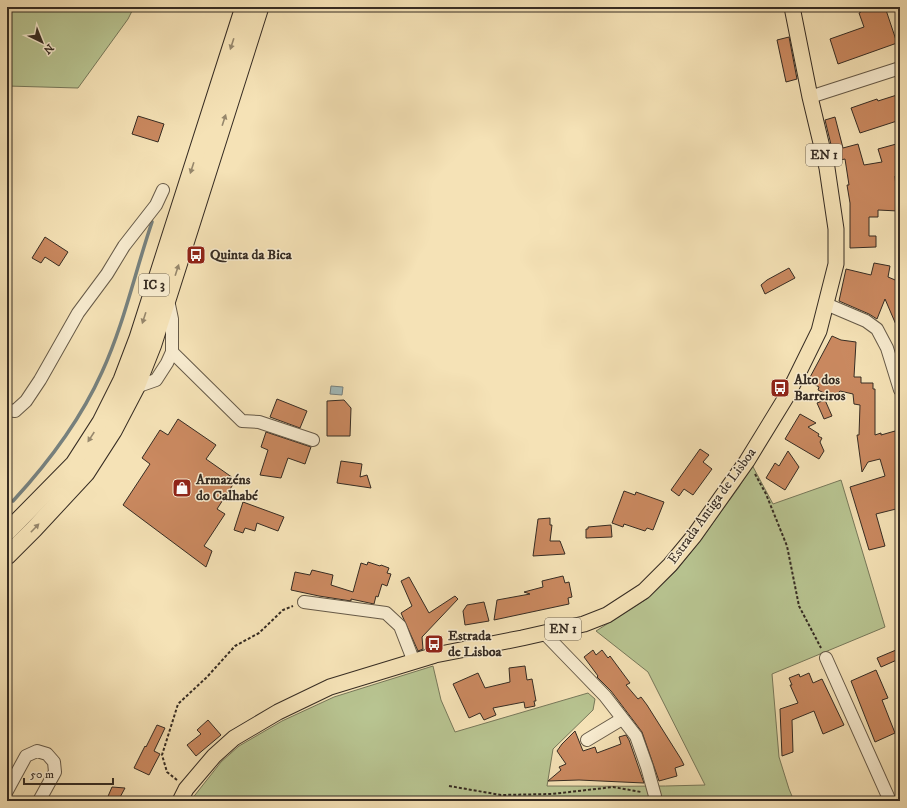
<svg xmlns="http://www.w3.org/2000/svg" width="907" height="808" font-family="'IM FELL DW Pica',serif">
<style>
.green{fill:#b8c491;stroke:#77785a}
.water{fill:#a2baba;stroke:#77817e}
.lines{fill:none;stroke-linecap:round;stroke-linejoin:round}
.stream{stroke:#77817e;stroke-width:3.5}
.building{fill:#ca8960;stroke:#362c23}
.minor-casing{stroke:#665a48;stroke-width:14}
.major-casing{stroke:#362c23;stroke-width:17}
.highway-casing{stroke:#362c23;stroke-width:19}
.path{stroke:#362c23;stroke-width:2;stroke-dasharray:3 2;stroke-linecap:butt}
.minor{stroke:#f8ecd0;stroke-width:12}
.major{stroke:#f5e2b6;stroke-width:15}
.highway{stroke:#f5e2b6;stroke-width:17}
.oneway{fill:#96876c}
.labels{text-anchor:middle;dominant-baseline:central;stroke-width:3;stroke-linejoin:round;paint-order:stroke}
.shield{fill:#f8ecd0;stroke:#706657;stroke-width:1}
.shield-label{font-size:13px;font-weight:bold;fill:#362c23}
.poi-label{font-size:14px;font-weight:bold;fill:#362c23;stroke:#f8ecd0;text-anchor:start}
.street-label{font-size:14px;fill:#362c23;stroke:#f8ecd0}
</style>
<rect width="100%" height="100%" fill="#f5e2b6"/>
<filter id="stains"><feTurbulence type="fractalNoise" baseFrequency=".005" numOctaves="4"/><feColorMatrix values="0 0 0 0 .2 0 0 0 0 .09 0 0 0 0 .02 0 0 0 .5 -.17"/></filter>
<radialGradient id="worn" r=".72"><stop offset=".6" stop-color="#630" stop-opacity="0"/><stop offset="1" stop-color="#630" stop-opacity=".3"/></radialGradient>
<g class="green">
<path d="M7 7H134L128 19 78 88 7 86Z"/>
<path d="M752 465 773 504 841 480 885 627 772 674 779 757 789 789 794 801H191L195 795 221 762 239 746 282 721 334 697 433 666 441 700 455 732 588 693 595 699 593 710 553 749 547 786C600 786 652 787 705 785L648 672 596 631 648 598 676 571 700 541 739 487Z"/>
</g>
<path class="water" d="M331 386 343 387 342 395 330 394Z"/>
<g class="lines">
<path class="stream" d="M13 501C49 462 80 421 102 372 124 324 135 272 152 222"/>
</g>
<g class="building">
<path d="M859 7H885L897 43 838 64 830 39 864 27 859 13 861 12Z"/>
<path d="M789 37 797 79 786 82 777 40Z"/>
<path d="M900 94V120L860 133 851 108 877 99 878 101Z"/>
<path d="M138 116 164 124 158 142 132 134Z"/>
<path d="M835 117 843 148 858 144 864 165 882 162 878 149 900 143V174L895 176 898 211 878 210V217H869V236H876V247L850 248V203L847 185H849L845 159 835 161 825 120Z"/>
<path d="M45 237 68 252 59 266 45 257 41 263 32 258Z"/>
<path d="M874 263 890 266 888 277 900 282V334L885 299 877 319 869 314 839 301 846 269 871 275Z"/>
<path d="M789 268 795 278 765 294 761 285 767 280Z"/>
<path d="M832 336 841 340 856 342 854 377H861V383H873V389H875V435L881 433V435L895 431 898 440H900V508L876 514 885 546 869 550 850 487 885 476 880 459 868 462 862 472 857 435H859L860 405 854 404 853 394 840 391 834 398 818 390 819 387 808 381Z"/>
<path d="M277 399 307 411 300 428 270 417Z"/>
<path d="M344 400 351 408 350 436H327V401Z"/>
<path d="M825 400 832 416 824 419 817 403Z"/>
<path d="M800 414 816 423 808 427 819 434 818 436 822 438 820 442 824 451 819 459 785 439Z"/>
<path d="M178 419 216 445 206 459 236 480 217 509 225 514 204 546 212 551 206 567 123 505 150 464 142 458 160 430 168 435Z"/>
<path d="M266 432 311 447 305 464 288 458 281 478 260 475 268 450 261 447Z"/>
<path d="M700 449 709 455 703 462 712 469 693 495 684 489 679 496 671 490Z"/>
<path d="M788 451 799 467 785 490 766 478 775 463 779 466Z"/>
<path d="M341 461 362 464 360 477 367 475 371 488 337 483Z"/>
<path d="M624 491 635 495 636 492 664 502 653 530 647 528 645 531 624 524 623 527 612 523Z"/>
<path d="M243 502 284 517 278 531 257 523 255 531 245 528 243 533 234 530Z"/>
<path d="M550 518V525H552L550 541H560L565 554 533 556 538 519Z"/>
<path d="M611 525 612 537 586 538V529H588V527Z"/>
<path d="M368 562 380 566 381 565 389 568 387 573 391 574 387 586 382 584 378 597 376 596 374 604 351 599V601L319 596 291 590 295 572 310 575 312 570 333 575 331 585 353 592 361 563 367 565Z"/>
<path d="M563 576 565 583 569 582 572 597 568 598 569 604 494 620 497 600 530 594 524 592 543 587 542 581Z"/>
<path d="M409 577 429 613 455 596 458 599 422 637 423 649 418 651 401 613 412 606 401 581Z"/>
<path d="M484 602 489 621 465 625 463 611 467 605Z"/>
<path d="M593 650 596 655 602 650 608 658 610 656 630 683 626 685 638 699 641 697 647 705 681 759 684 765 675 768 677 776 659 781 642 732 611 691 597 677 598 676 584 657Z"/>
<path d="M896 650 899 659 881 667 877 658Z"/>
<path d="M525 666 527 680 532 679 536 701H534L535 706 525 708 524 702 493 708 496 715 484 720 480 713 469 718 453 684 478 673 485 688 510 682 509 668Z"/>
<path d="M876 670 888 698 882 700 895 733 875 742 851 681Z"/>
<path d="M809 673 813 683 822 679 844 725 823 734 814 711 792 720 793 752 782 756 780 709 798 703 790 685H792L789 678 799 674 800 677Z"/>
<path d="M208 720 221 735 196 756 187 745 201 734 197 730Z"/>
<path d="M157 725 165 728 154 751 160 754 149 775 134 768 145 746 146 747Z"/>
<path d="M575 731 583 751 595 747 597 753 621 744 619 737 626 735 629 740 644 783 579 780 548 781 561 770 559 767 566 764 557 751 562 744Z"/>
<path d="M112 787 125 788 118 801H106Z"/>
</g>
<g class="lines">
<g class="minor-casing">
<g id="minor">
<path d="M810 97 900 68"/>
<path d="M826 304 866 321 877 329 887 348 900 390"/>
<path d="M172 352 242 421 259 422 313 440"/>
<path d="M136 387 156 380 167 363 172 352V319L168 300"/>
<path d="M7 410 15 411 26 401 40 380 78 313 107 274 124 246 156 205 163 190"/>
<path d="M304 602 386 613 400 626 414 662"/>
<path d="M544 633 605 696 636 736 647 767 655 796"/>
<path d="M826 658 890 801"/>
<path d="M587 740 622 719"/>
<path d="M7 791 26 756 37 751 47 754 54 762 55 772 39 801"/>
</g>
</g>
<g class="major-casing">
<path id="major" d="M180 801 186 789 214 756 234 738 278 712 330 687 435 655 522 638 584 624 607 615 644 591 670 565 694 536 747 461 788 394 819 331 836 264V229L827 168 810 97 792 7"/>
</g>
<g class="highway-casing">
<g id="highway">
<path d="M7 532 74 464 101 422 122 380 138 338 244 7"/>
<path d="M7 556 34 529 86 473 113 431 136 387 153 344 260 7"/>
</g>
</g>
<g class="path">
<path d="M755 474 766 494 787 546 799 606 821 648"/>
<path d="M177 780 167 772 162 755 178 704 207 677 235 646 259 633 283 610 293 606"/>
<path d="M449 786 501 795 552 794 613 787 641 792"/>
</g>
<use href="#minor" class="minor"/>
<use href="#major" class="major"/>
<use href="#highway" class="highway"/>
</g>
<defs><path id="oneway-solid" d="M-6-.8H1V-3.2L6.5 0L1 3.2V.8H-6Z"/></defs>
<g class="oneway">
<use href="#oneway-solid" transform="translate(232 44) rotate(108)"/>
<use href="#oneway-solid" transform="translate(224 120) rotate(-72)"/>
<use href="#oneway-solid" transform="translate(192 168) rotate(108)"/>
<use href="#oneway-solid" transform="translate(177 270) rotate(-72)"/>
<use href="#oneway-solid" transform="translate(144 318) rotate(108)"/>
<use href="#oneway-solid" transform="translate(91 437) rotate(123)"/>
<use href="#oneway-solid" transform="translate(35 528) rotate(-46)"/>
</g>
<defs>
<g id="bus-square" transform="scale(1)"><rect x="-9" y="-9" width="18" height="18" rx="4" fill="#8f2418" stroke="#f8ecd0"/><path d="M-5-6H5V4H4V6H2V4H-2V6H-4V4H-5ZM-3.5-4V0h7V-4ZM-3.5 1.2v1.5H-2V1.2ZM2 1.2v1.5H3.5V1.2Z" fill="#fff"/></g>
<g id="shop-square" transform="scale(1)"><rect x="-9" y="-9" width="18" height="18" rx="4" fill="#8f2418" stroke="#f8ecd0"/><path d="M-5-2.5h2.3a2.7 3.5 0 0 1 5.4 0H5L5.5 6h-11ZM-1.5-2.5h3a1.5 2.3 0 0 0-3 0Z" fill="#fff"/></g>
</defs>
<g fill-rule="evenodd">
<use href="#bus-square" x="196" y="255"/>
<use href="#bus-square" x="780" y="388"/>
<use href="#shop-square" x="182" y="488"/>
<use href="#bus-square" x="434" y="644"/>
</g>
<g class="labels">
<g class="shield">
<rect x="806" y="144" width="36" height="22" rx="3"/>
<rect x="139" y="274" width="30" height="22" rx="3"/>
<rect x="545" y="618" width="36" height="22" rx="3"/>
</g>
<g class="shield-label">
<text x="824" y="155">EN 1</text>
<text x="154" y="285">IC 3</text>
<text x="563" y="629">EN 1</text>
</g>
<g class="poi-label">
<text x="210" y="255">Quinta da Bica</text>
<text x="794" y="380">Alto dos<tspan x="794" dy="16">Barreiros</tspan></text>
<text x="196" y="480">Armazéns<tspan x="196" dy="16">do Calhabé</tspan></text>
<text x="448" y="636">Estrada<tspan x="448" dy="16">de Lisboa</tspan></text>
</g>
<g class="street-label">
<text transform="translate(712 506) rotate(-54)">Estrada Antiga de Lisboa</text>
</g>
</g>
<rect width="907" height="808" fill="none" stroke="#f5e2b6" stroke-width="24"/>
<rect x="8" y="8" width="891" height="792" fill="none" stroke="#362c23" stroke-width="2"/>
<rect x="12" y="12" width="883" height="784" fill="none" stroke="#362c23"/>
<g transform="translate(42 42) rotate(137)" stroke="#f8ecd0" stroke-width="3" paint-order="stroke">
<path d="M0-3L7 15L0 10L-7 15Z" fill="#362c23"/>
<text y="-6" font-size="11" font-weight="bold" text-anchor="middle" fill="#362c23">N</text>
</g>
<path d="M24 778v6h89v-6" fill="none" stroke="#362c23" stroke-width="2"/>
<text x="30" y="778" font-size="12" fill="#362c23" stroke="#f8ecd0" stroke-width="3" paint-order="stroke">50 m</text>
<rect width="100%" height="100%" filter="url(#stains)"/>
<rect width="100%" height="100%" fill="url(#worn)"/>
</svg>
